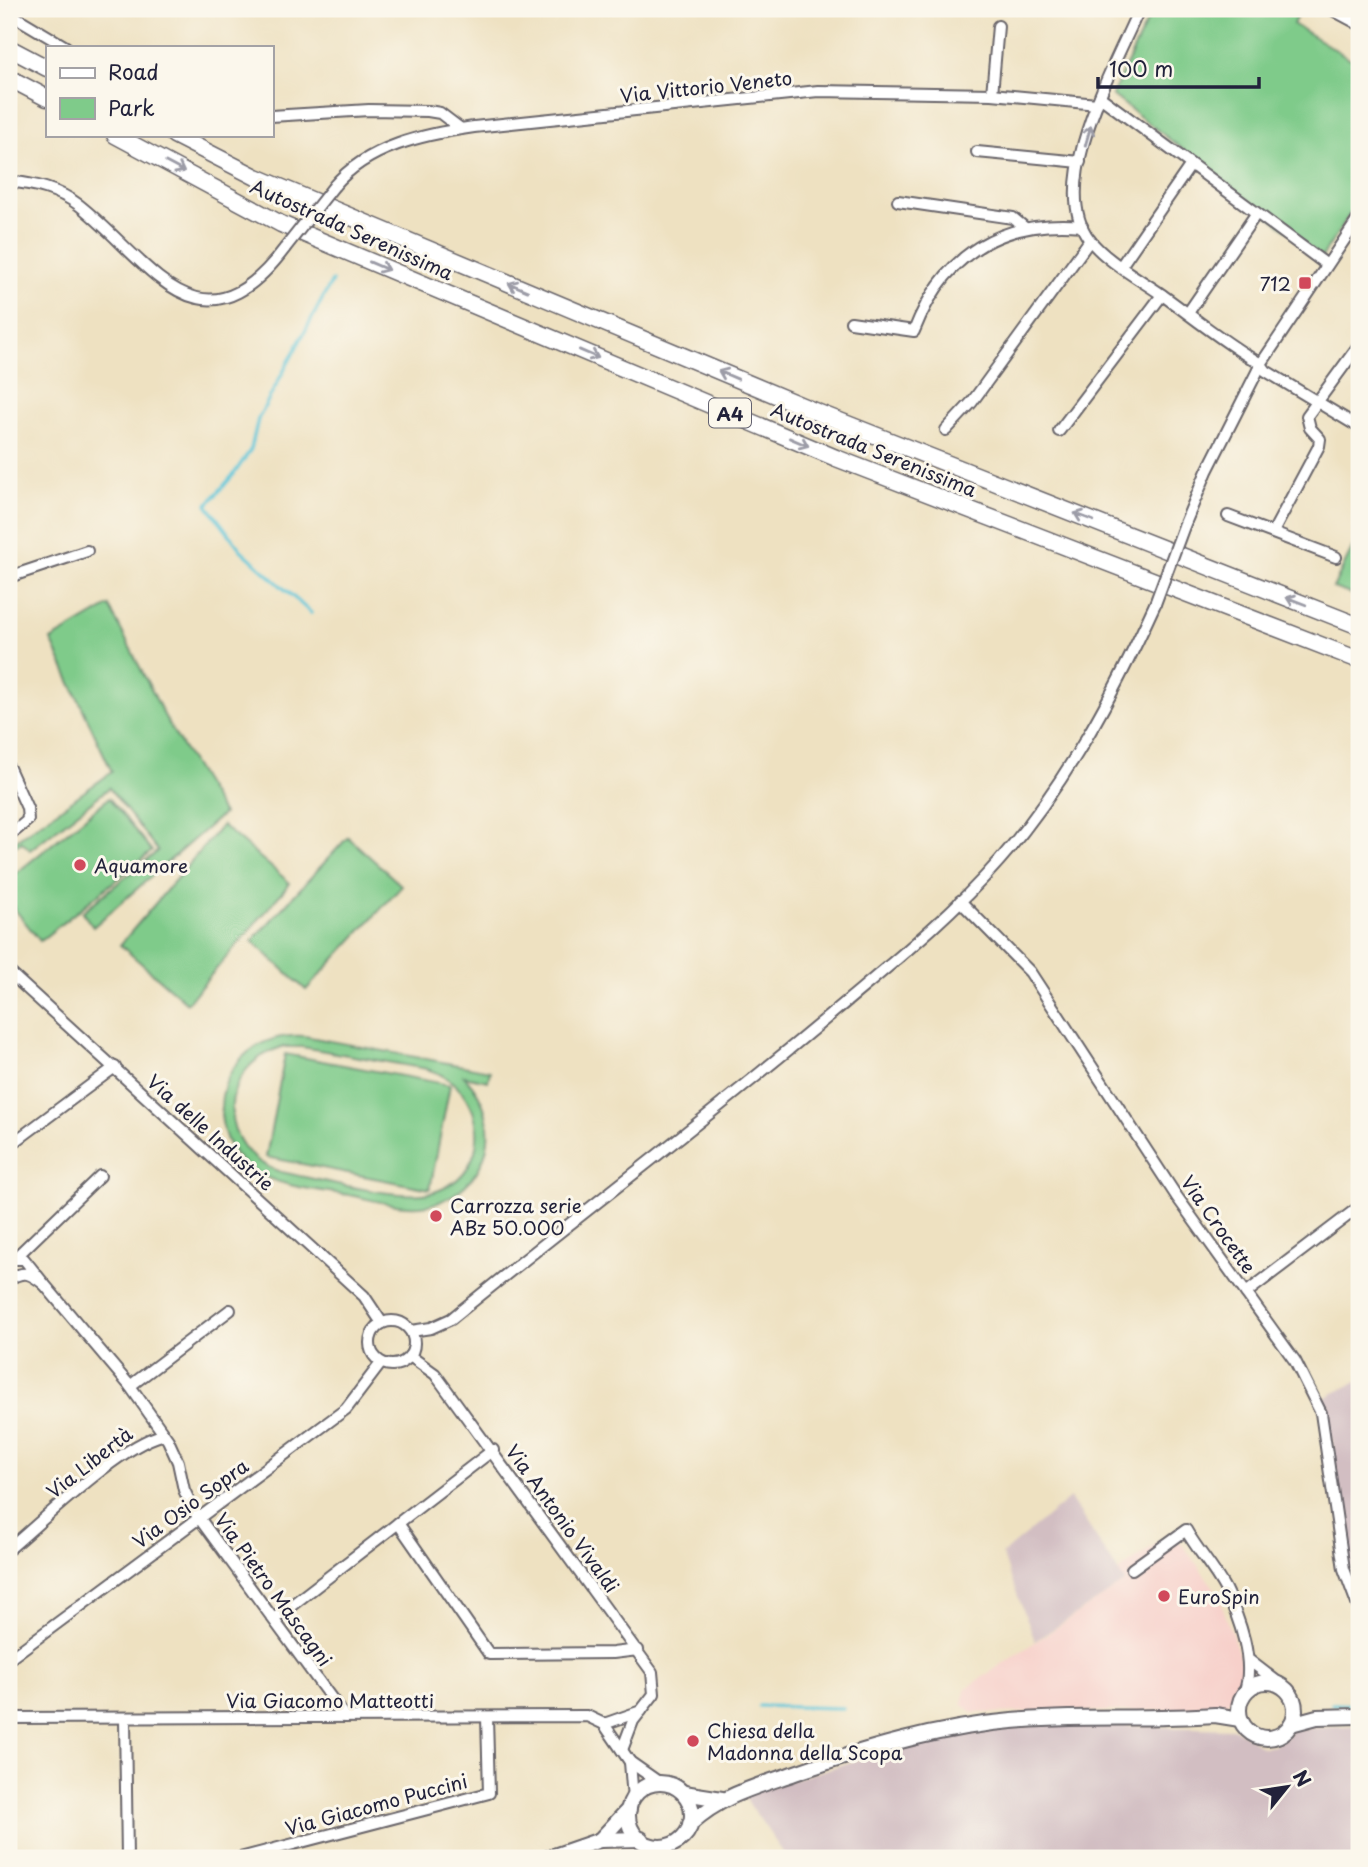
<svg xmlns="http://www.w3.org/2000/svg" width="1368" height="1867" font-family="'Playpen Sans',sans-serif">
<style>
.built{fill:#f7d0ca}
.industrial{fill:#d2bec2}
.green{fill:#7fcb8a;stroke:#507662;stroke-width:2;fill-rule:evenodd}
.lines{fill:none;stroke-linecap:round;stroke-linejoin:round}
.stream{stroke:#5ac3d6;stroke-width:3.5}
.minor-casing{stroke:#69656a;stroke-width:14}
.major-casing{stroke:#69656a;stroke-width:18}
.highway-casing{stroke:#69656a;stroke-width:19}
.minor{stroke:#fff;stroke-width:10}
.major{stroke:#fff;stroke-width:14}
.highway{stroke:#fff;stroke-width:16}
.minor-bridge-casing{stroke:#69656a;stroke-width:14;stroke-linecap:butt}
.minor-bridge{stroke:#fff;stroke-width:10}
.oneway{stroke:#9c9ca7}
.poi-dot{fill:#d1495b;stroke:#fbf7ec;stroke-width:2.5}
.labels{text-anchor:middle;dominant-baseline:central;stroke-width:6;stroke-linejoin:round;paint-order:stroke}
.shield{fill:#fbf7ec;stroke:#636270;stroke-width:2}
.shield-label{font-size:18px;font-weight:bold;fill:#22223b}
.street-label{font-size:19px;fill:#22223b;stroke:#fbf7ec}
.poi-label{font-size:19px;fill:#22223b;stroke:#fbf7ec;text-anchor:start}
</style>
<rect width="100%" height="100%" fill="#fbf7ec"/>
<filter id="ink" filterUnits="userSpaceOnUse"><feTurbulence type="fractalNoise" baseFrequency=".0143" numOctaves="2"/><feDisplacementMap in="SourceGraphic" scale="14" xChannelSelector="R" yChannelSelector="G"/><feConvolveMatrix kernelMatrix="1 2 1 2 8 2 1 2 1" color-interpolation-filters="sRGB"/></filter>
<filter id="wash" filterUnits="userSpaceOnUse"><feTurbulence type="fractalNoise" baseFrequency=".00686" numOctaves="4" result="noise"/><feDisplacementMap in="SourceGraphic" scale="28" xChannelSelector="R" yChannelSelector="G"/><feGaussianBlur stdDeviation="1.57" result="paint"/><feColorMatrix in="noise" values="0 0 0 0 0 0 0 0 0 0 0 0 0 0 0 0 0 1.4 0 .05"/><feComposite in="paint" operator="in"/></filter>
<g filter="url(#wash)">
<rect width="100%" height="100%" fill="#eee1c1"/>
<path class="built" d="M1173 1532 1218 1593 1243 1666 1240 1687 1230 1700 1220 1707 1203 1710 972 1713 962 1703 965 1689 1125 1582 1118 1572Z"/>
<g class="industrial">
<path d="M1359 1381V1596L1347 1563 1332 1439 1320 1400Z"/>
<path d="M1070 1498 1125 1582 1035 1641 1002 1554Z"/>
<path d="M1043 1724 1235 1729 1263 1747 1274 1746 1295 1729 1359 1726V1858H787L743 1795 919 1741Z"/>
</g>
<g class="green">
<path d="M1153 9H1301L1293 24 1359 64V200L1322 257 1112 95Z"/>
<path d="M1356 541 1359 542V597L1333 588Z"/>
<path d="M109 606 168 723 223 814 93 927 82 912 158 851 109 788 30 850 22 842 9 849V845L112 772 51 640Z"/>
<path d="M109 798 152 851 40 941 9 902V879Z"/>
<path d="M222 825 290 883 187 1003 120 945Z"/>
<path d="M348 837 402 886 306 990 252 941Z"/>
<path d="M304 1036 490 1071 488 1081 464 1076C487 1099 496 1134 481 1164 471 1185 451 1200 428 1205 403 1210 374 1200 349 1195 300 1187 231 1185 222 1122 219 1103 223 1083 234 1067 251 1044 276 1034 304 1036ZM282 1047H302L427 1069C488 1087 497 1172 434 1192 402 1202 317 1179 281 1172 214 1151 216 1067 282 1047Z"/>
<path d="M285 1054 450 1085 430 1189 266 1157Z"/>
</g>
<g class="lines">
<g class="stream">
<path d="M311 613 241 550 207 505 234 474 251 449 258 419 332 281"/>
<path d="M1332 1704 1359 1705"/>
<path d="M759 1706 843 1708"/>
</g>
</g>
</g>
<g filter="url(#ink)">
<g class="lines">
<g class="minor-casing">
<g id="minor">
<path d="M1139 9C1116 63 1047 184 1089 239 1106 261 1138 278 1161 294 1193 317 1226 344 1261 364L1266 371 1359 427"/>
<path d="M1331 9 1359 24"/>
<path d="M9 13 66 47"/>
<path d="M992 94 998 26"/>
<path d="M1100 97 1327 265"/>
<path d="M271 116 369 110 428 111 440 113 461 129"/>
<path d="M977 152 1080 162"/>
<path d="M9 181C34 184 58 189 79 205 150 261 200 361 285 248"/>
<path d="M334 186C367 146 425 134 474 127L818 91 992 94 1097 104"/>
<path d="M898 201 1013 218 1024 227"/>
<path d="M1121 266 1190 166"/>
<path d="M1188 313 1256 214"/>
<path d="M851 322 914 331C944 254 1001 219 1082 226"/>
<path d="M946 430 972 402 1090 240"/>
<path d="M1059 431 1162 295"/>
<path d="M1228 516 1336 557"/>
<path d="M1184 526 1207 471 1261 364 1359 218"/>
<path d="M1273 532 1319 446 1320 439 1310 428 1307 416 1359 345"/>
<path d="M9 577 87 551"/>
<path d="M9 768 27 808 28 820 9 836"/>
<path d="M960 901 1030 972 1177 1197 1295 1361 1321 1413 1344 1569 1359 1609"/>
<path d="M9 972 364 1296 382 1323"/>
<path d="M9 1146 115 1067"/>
<path d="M14 1259 100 1176"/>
<path d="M9 1279C25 1270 30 1273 44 1284L24 1259H11"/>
<path d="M44 1284 130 1386 168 1440 178 1462 184 1490 194 1511 345 1717"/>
<path d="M1246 1293 1359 1207"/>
<circle cx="392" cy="1343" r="22"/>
<path d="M411 1331 431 1328 451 1319C578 1215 710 1117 835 1011 892 963 950 917 999 861 1066 784 1113 696 1155 604"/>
<path d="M410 1356 435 1374 652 1672 654 1694 633 1721 622 1750"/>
<path d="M130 1386 230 1310"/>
<path d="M398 1523 489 1654 613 1653 638 1650"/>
<path d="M9 1549C46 1518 119 1446 162 1435"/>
<path d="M1132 1569 1186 1530C1197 1550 1214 1568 1225 1589 1239 1617 1256 1663 1244 1693"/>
<path d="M274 1619 493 1450"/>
<path d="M9 1659 346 1409 381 1363"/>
<path d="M1250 1661 1284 1687"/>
<path d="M9 1718 587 1716 604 1724 630 1762 660 1783"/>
<path d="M125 1719 127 1858"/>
<path d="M604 1724 641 1711"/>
<path d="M630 1762 633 1799"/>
<path d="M650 1845 660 1858"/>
<path d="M240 1858 489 1793 487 1717"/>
</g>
</g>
<g class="major-casing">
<g id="major">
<circle cx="1267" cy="1710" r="28"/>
<path d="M1291 1724 1317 1717 1359 1716"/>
<circle cx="660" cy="1815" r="32"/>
<path d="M684 1793 722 1799"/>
<path d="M690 1824C722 1795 755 1787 795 1773 864 1749 939 1727 1012 1721 1079 1715 1147 1720 1215 1715L1240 1719"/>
<path d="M600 1840 629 1809"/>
<path d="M548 1858 600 1840 641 1839"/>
</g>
</g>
<g class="highway-casing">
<g id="highway">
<path d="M9 48 47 68"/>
<path d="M9 78 47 98"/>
<path d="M115 135 281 224 836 458 1359 660"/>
<path d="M174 135 256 177 814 411 1359 626"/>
</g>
</g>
<use href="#minor" class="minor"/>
<use href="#major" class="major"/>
<use href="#highway" class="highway"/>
<g class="minor-bridge-casing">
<g id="minor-bridge">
<path d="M285 248 334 186"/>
<path d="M1155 604 1184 526"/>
</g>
</g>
<use href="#minor-bridge" class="minor-bridge"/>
</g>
<defs><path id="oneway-shaft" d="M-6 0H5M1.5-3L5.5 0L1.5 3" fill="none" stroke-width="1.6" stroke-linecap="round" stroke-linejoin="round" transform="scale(1.75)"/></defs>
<g class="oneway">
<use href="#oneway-shaft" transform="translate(1088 136) rotate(-74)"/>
<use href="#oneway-shaft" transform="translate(175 167) rotate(28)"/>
<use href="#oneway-shaft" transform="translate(379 266) rotate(23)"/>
<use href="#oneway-shaft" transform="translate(518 287) rotate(-157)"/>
<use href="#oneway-shaft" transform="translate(589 354) rotate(23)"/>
<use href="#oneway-shaft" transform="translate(728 375) rotate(-157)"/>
<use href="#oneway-shaft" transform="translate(799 442) rotate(23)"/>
<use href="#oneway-shaft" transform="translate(1084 517) rotate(-159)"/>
<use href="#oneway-shaft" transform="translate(1296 601) rotate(-159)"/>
</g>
</g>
<g class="poi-dot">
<rect x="1298" y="276" width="14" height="14" rx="3.5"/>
<circle cx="80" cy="865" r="7"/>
<circle cx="436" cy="1216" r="7"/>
<circle cx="1164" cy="1596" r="7"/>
<circle cx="693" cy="1741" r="7"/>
</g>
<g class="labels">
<rect class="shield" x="709" y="398.5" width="42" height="29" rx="5"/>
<g class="shield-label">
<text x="730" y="413">A4</text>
</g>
<g class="street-label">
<text transform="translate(706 86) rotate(-6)">Via Vittorio Veneto</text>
<text transform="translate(352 229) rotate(24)">Autostrada Serenissima</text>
<text transform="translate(874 449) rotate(22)">Autostrada Serenissima</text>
<text transform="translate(211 1132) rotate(42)">Via delle Industrie</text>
<text transform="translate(1219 1224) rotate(55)">Via Crocette</text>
<text transform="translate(89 1462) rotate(-38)">Via Libertà</text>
<text transform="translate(190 1503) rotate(-36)">Via Osio Sopra</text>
<text transform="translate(563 1518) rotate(54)">Via Antonio Vivaldi</text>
<text transform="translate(274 1589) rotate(54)">Via Pietro Mascagni</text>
<text x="330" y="1700">Via Giacomo Matteotti</text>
<text transform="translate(376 1804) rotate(-15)">Via Giacomo Puccini</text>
</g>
<g class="poi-label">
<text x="1291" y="283" text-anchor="end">712</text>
<text x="94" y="865">Aquamore</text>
<text x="450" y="1205">Carrozza serie<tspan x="450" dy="22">ABz 50.000</tspan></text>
<text x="1178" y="1596">EuroSpin</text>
<text x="707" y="1730">Chiesa della<tspan x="707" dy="22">Madonna della Scopa</tspan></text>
</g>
</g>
<rect width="1368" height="1867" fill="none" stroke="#fbf7ec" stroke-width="35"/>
<rect x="46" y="46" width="228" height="91" fill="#fbf7ec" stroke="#a4a2a5" stroke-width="2"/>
<rect x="60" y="68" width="35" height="10" fill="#ffffff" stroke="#a4a2a5" stroke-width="2"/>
<text x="108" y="80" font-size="21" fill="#22223b">Road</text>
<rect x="60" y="98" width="35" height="21" fill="#7fcb8a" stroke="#a4a2a5" stroke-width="2"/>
<text x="108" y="116" font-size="21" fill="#22223b">Park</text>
<g transform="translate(1287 1787) rotate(60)" stroke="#fbf7ec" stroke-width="5" paint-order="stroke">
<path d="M0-5L12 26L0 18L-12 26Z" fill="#22223b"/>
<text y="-10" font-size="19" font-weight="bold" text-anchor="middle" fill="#22223b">N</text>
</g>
<path d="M1098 77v10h161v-10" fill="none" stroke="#22223b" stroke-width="3.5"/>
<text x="1109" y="77" font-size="21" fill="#22223b" stroke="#fbf7ec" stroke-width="5" paint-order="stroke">100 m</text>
</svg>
